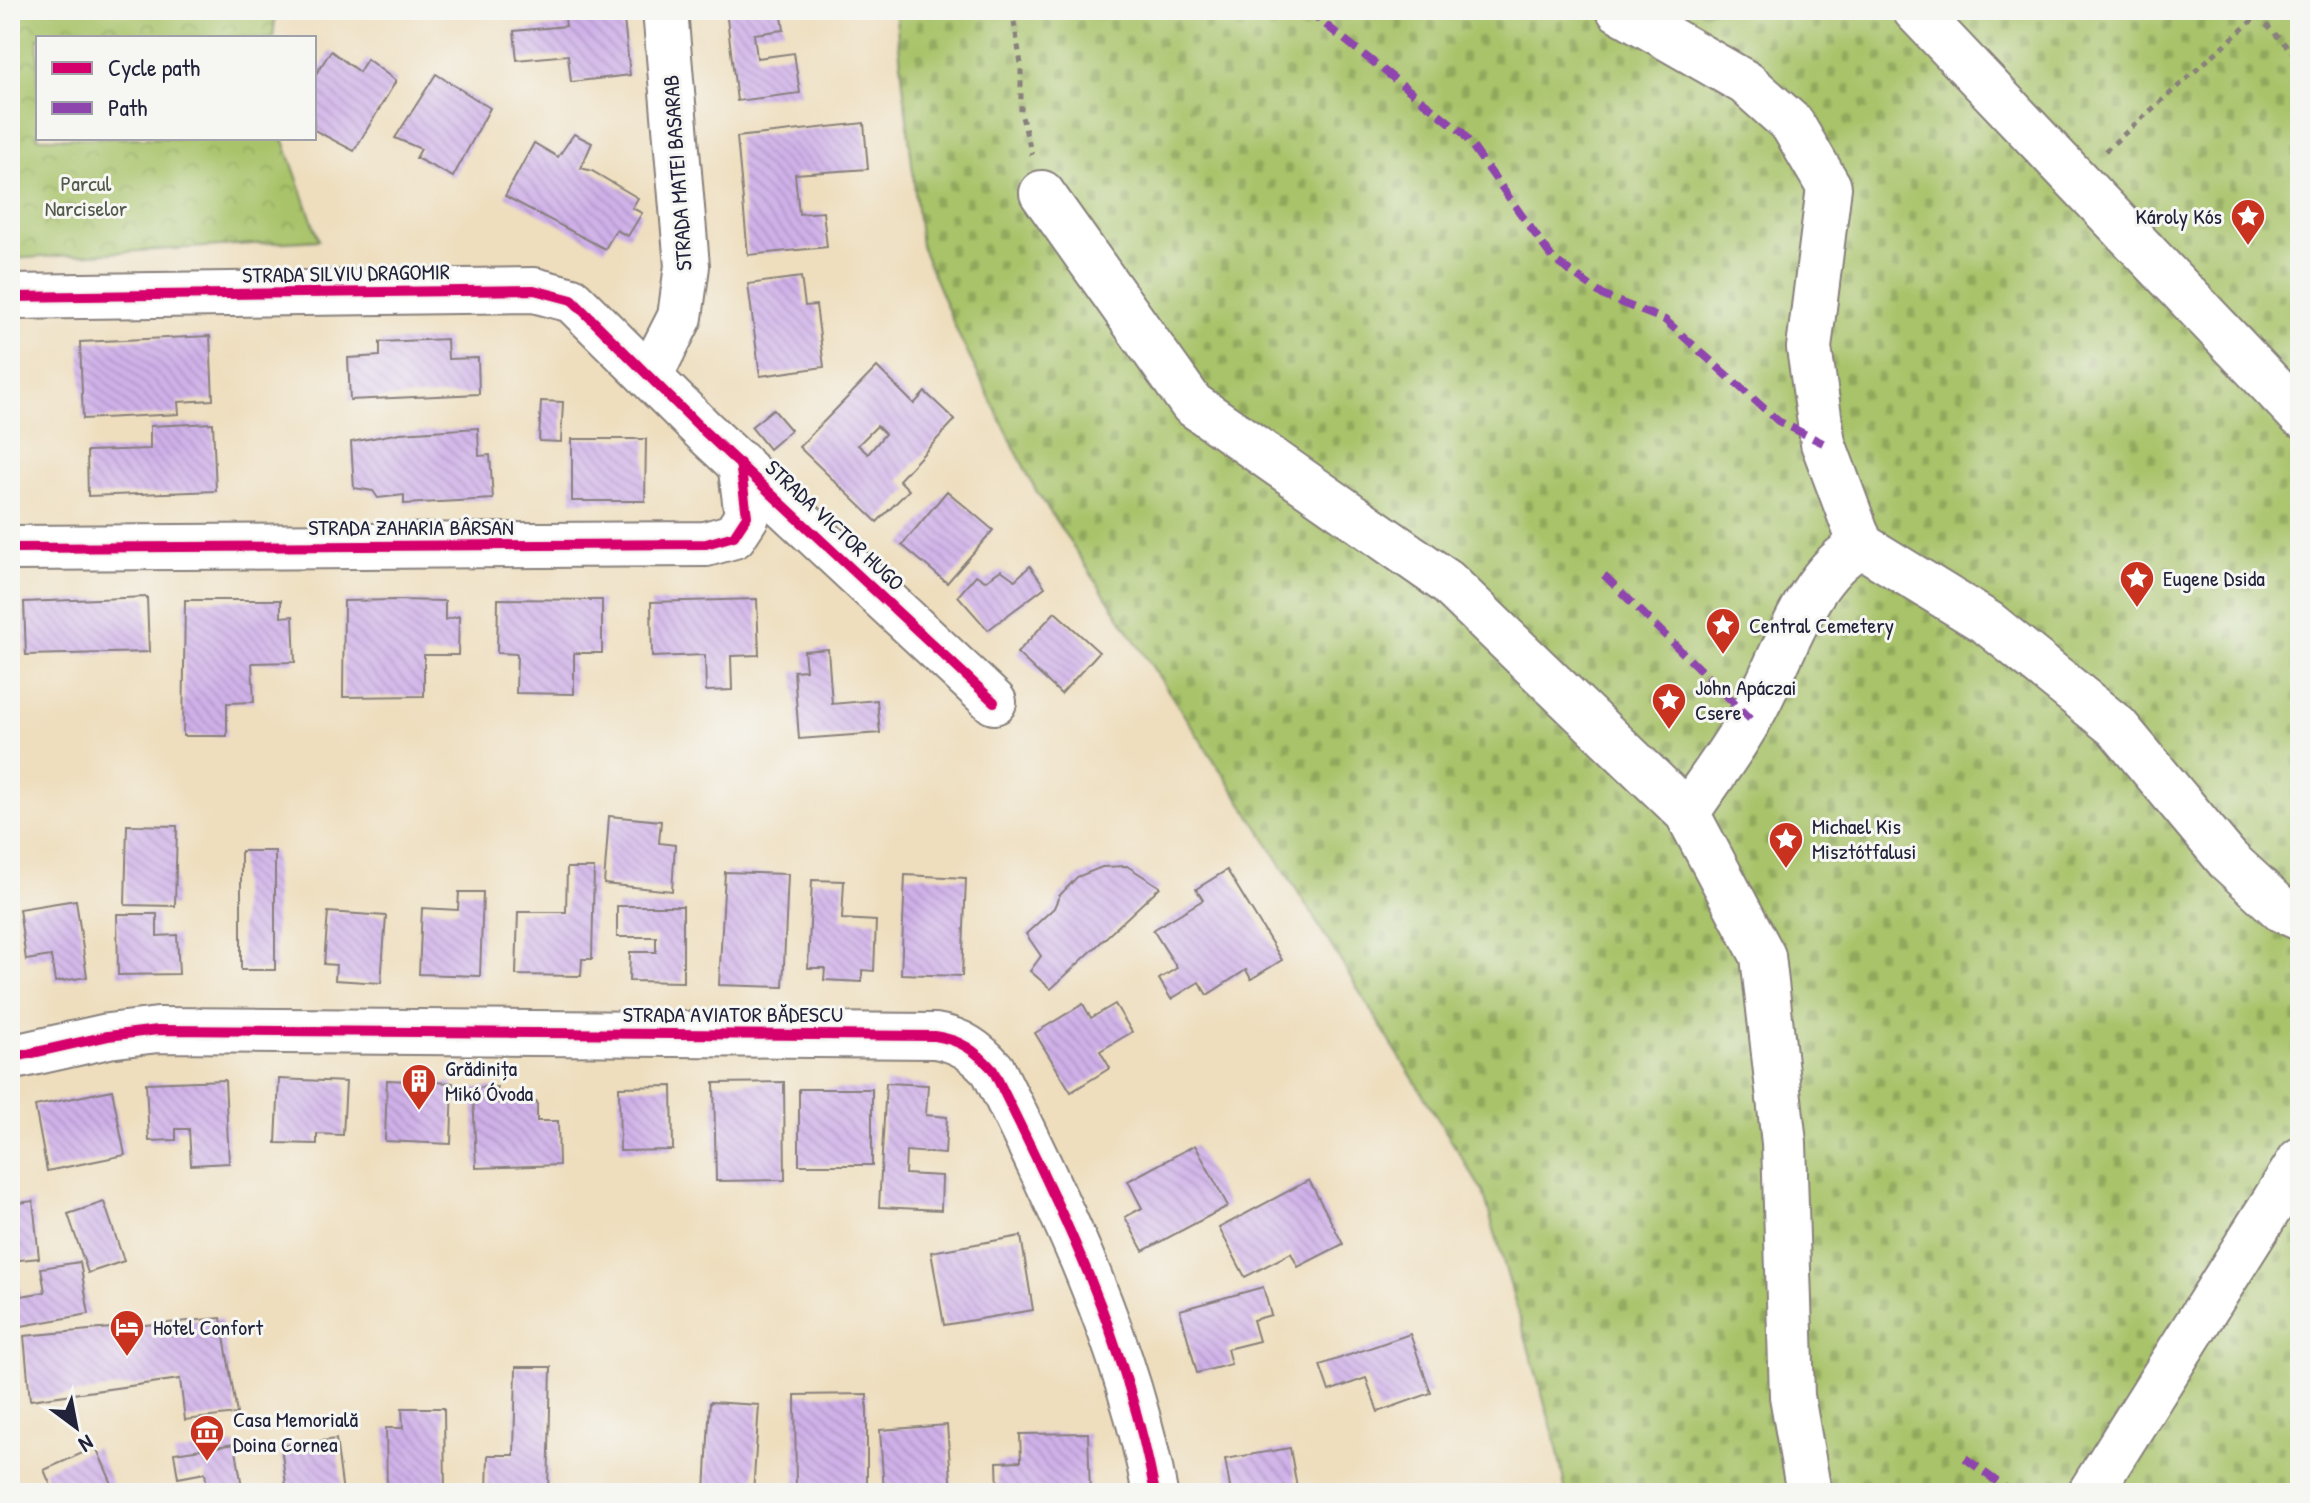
<svg xmlns="http://www.w3.org/2000/svg" width="2310" height="1503" font-family="'Patrick Hand',sans-serif">
<style>
.cemetery{fill:url(#cemetery-stones);stroke:#657252;stroke-width:2}
.park{fill:url(#park-crowns);stroke:#657252;stroke-width:2}
.building{fill:url(#building-back-hatch);fill-rule:evenodd}
.lines{fill:none;stroke-linecap:round;stroke-linejoin:round}
.minor-casing{stroke:#88807c;stroke-width:48}
.path{stroke:#88807c;stroke-width:5;stroke-dasharray:6 6;stroke-linecap:butt}
.minor{stroke:#fff;stroke-width:44}
.quiet{stroke:#8e44ad;stroke-width:8;stroke-dasharray:16 8;stroke-linecap:butt}
.cycleway-casing{stroke:#f6f6f2;stroke-width:15}
.cycleway{stroke:#d6006c;stroke-width:10}
.labels{text-anchor:middle;dominant-baseline:central;stroke-width:6;stroke-linejoin:round;paint-order:stroke}
.street-label{font-size:22px;fill:#22223b;stroke:#f6f6f2}
.park-label{font-size:22px;fill:#515a4b;stroke:#f6f6f2}
.poi-label{font-size:22px;fill:#22223b;stroke:#f6f6f2;text-anchor:start}
</style>
<defs>
<pattern id="cemetery-stones" width="16" height="16" patternUnits="userSpaceOnUse" patternTransform="scale(2)"><rect width="16" height="16" fill="#a8c369"/><path d="M2 7V4a2 2 0 0 1 4 0v3zM10 15v-3a2 2 0 0 1 4 0v3z" fill="#90a75c"/></pattern>
<pattern id="park-crowns" width="20" height="18" patternUnits="userSpaceOnUse" patternTransform="scale(2)"><rect width="20" height="18" fill="#a8c369"/><path d="M2 6a3 3 0 1 1 6 0M12 15a3 3 0 1 1 6 0" fill="none" stroke="#90a75c"/></pattern>
<pattern id="building-back-hatch" width="6" height="6" patternUnits="userSpaceOnUse" patternTransform="scale(2)"><rect width="6" height="6" fill="#cfb0e8"/><path d="M-1 5l2 2M0 0l6 6M5-1l2 2" fill="none" stroke="#b197c8"/></pattern>
</defs>
<rect width="100%" height="100%" fill="#f6f6f2"/>
<filter id="ink" filterUnits="userSpaceOnUse"><feTurbulence type="fractalNoise" baseFrequency=".0125" numOctaves="2"/><feDisplacementMap in="SourceGraphic" scale="16" xChannelSelector="R" yChannelSelector="G"/><feConvolveMatrix kernelMatrix="1 2 1 2 8 2 1 2 1" color-interpolation-filters="sRGB"/></filter>
<filter id="wash" filterUnits="userSpaceOnUse"><feTurbulence type="fractalNoise" baseFrequency=".006" numOctaves="4" result="noise"/><feDisplacementMap in="SourceGraphic" scale="32" xChannelSelector="R" yChannelSelector="G"/><feGaussianBlur stdDeviation="1.8" result="paint"/><feColorMatrix in="noise" values="0 0 0 0 0 0 0 0 0 0 0 0 0 0 0 0 0 1.4 0 .05"/><feComposite in="paint" operator="in"/></filter>
<g filter="url(#wash)">
<rect width="100%" height="100%" fill="#eedebe"/>
<path class="cemetery" d="M895 10H2300V1493H1566L1556 1442 1483 1192 1256 824 1035 489 959 336 921 246Z"/>
<path class="park" d="M10 10H276L273 38H38V138H283L319 240 10 259Z"/>
<g id="blocks">
<g class="building">
<path d="M564 10H623L630 75 571 82 568 55 517 60 514 31 566 26Z"/>
<path d="M726 10H781L784 30 754 34 757 58 794 53 800 93 737 101Z"/>
<path d="M331 51 359 72 367 59 396 81 354 151 314 130V77Z"/>
<path d="M436 74 490 108 453 177 416 158 421 149 395 138Z"/>
<path d="M864 123 868 169 795 174 799 214 823 212 827 247 748 255 737 137Z"/>
<path d="M574 134 592 143 581 168 592 171 638 198 632 208 642 213 628 236 616 230 605 249 505 196 534 143 558 157Z"/>
<path d="M801 277 805 306 816 305 824 367 760 376 748 284Z"/>
<path d="M210 336 213 400 178 402 179 414 83 419 80 342Z"/>
<path d="M447 339 448 359 478 358 479 394 350 400 348 358 380 356V342Z"/>
<path d="M877 367 914 404 925 392 955 420 899 480 909 490 877 522 799 447ZM877 426 885 434 868 454 858 445Z"/>
<path d="M541 401 563 402 561 442 539 441Z"/>
<path d="M773 409 791 430 769 449 751 427Z"/>
<path d="M213 423 216 491 88 496 87 451 150 449V426Z"/>
<path d="M478 428 479 456 490 455 493 499 404 504V495L378 498 373 491 354 488 351 442 400 433Z"/>
<path d="M572 439H646L645 501H572Z"/>
<path d="M947 491 993 530 947 583 902 545Z"/>
<path d="M1030 566 1045 587 988 630 958 596 976 575 985 581 1001 570 1015 580Z"/>
<path d="M147 597 149 652 26 655 24 602Z"/>
<path d="M498 599 602 600V653H574V694L516 693 517 654 497 653Z"/>
<path d="M757 599 759 655 731 656 732 690 706 691 705 655 652 657 651 602Z"/>
<path d="M185 600H281V617L293 616 295 662 252 663 254 702 227 703V736H183Z"/>
<path d="M396 600 445 601V620L459 616 458 655H424V696L343 697 344 601Z"/>
<path d="M1055 612 1099 652 1061 694 1017 653Z"/>
<path d="M828 649 832 704 877 700 880 733 799 739 794 671 806 670 804 651Z"/>
<path d="M609 816 661 821 659 843 675 845 672 891 604 884Z"/>
<path d="M127 825 177 826 175 906 125 905Z"/>
<rect x="241" y="851" width="34" height="119"/>
<path d="M1127 866 1160 887 1051 989 1030 971 1041 956 1026 934 1054 908 1059 896 1077 877 1102 867Z"/>
<path d="M567 868H594L592 959H582L581 976 516 975 518 912H566Z"/>
<path d="M1227 870 1282 960 1251 979 1246 970 1207 995 1199 982 1171 999 1159 979 1177 968 1153 930 1203 900 1196 889Z"/>
<path d="M725 872 788 874 783 987 719 985Z"/>
<path d="M905 875 966 878 962 976 901 974Z"/>
<path d="M812 880 844 881 842 919 876 921 874 971 862 970V982L824 980 825 968H808Z"/>
<path d="M459 892H483L480 976 419 974 422 908 458 910Z"/>
<path d="M76 900 87 977 55 982 51 956 26 960 19 909Z"/>
<path d="M617 906H683V982L629 981 630 952H656V937H617Z"/>
<path d="M328 912 386 916 381 983 335 980 336 965 324 964Z"/>
<path d="M117 914H157V936L177 935 179 974 118 975Z"/>
<path d="M1083 1004 1091 1018 1115 1004 1132 1032 1100 1051 1110 1068 1071 1092 1035 1033Z"/>
<path d="M279 1079 346 1082 343 1135 317 1134V1144L276 1143Z"/>
<path d="M225 1080 229 1163 191 1165 189 1129H176V1140L149 1141 146 1083Z"/>
<path d="M387 1080 453 1083 451 1144 385 1141Z"/>
<path d="M784 1082 785 1180 716 1181 714 1083Z"/>
<path d="M886 1083 928 1085 926 1115 947 1117 945 1154 906 1151 905 1174 942 1176 941 1210 879 1207Z"/>
<path d="M672 1086 673 1150 620 1151 619 1087Z"/>
<path d="M497 1087 498 1103 537 1102V1121H558L559 1165 476 1168 473 1088Z"/>
<rect x="799" y="1089" width="73" height="76"/>
<path d="M112 1090 125 1155 47 1171 35 1106Z"/>
<path d="M1195 1145 1228 1206 1143 1251 1125 1217 1142 1208 1128 1181Z"/>
<path d="M1309 1180 1343 1244 1298 1267 1291 1253 1245 1277 1219 1228Z"/>
<path d="M33 1201 39 1258 10 1261V1204Z"/>
<path d="M104 1202 124 1261 88 1273 68 1214Z"/>
<path d="M1021 1236 1033 1310 944 1325 931 1252Z"/>
<path d="M80 1262 89 1314 10 1328V1280L18 1278 21 1296 45 1292 41 1268Z"/>
<path d="M1263 1287 1271 1315 1253 1320 1259 1341 1227 1349 1231 1364 1197 1373 1180 1310Z"/>
<path d="M221 1318 237 1414 185 1420 180 1379 30 1400 24 1336Z"/>
<path d="M1410 1334 1431 1393 1378 1412 1366 1378 1329 1391 1320 1365Z"/>
<path d="M516 1367H551L548 1493H487L488 1455H514Z"/>
<path d="M867 1394V1493H796L795 1395Z"/>
<path d="M710 1402 759 1405 753 1493 705 1491Z"/>
<path d="M402 1408H444L445 1493H387L386 1428H403Z"/>
<path d="M947 1425 952 1493H884L880 1430Z"/>
<path d="M1088 1433 1090 1493H998L997 1462 1021 1461 1020 1434Z"/>
<path d="M336 1439 343 1493H287L281 1446Z"/>
<path d="M235 1444 243 1493H208L205 1473 178 1478 174 1453Z"/>
<path d="M96 1447 116 1493H54L44 1470Z"/>
<path d="M1290 1448 1298 1493H1231L1225 1459Z"/>
</g>
</g>
</g>
<g filter="url(#ink)">
<use href="#blocks" fill-opacity="0" stroke="#88807c" stroke-width="2"/>
<g class="lines">
<g class="minor-casing">
<g id="minor">
<path d="M1619 10 1746 83 1792 124 1829 187 1809 348 1823 443 1861 545 1988 623 2117 727 2228 860 2282 910 2300 918"/>
<path d="M1915 10 2300 415"/>
<path d="M1042 193 1192 404 1447 582 1687 813 1763 956 1784 1143 1792 1396 1809 1493"/>
<path d="M10 297 534 290 572 300 705 432 994 702"/>
<path d="M650 376 680 317 687 266 665 10"/>
<path d="M10 548 706 544 734 536 747 516 740 463"/>
<path d="M1687 813C1708 782 1731 752 1749 720 1782 665 1802 577 1861 545"/>
<path d="M10 1058 108 1036 158 1030 935 1036C961 1040 976 1051 993 1070 1061 1206 1127 1342 1155 1493"/>
<path d="M2090 1493 2300 1160"/>
</g>
</g>
<g class="path">
<path d="M1012 10 1021 64V113L1032 155"/>
<path d="M2258 16 2300 60"/>
<path d="M2105 151 2264 10"/>
</g>
<use href="#minor" class="minor"/>
<g class="quiet">
<path d="M1307 10 1462 132 1553 259 1604 296 1665 320 1778 421 1823 443"/>
<path d="M1604 575 1750 719"/>
<path d="M1965 1458 2012 1493"/>
</g>
<g class="cycleway-casing">
<g id="cycleway">
<path d="M10 297 534 290 572 300 705 432 994 702"/>
<path d="M10 548 706 544 734 536 747 516 740 463"/>
<path d="M10 1058 108 1036 158 1030 935 1036C961 1040 976 1051 993 1070 1061 1206 1127 1342 1155 1493"/>
</g>
</g>
<use href="#cycleway" class="cycleway"/>
</g>
</g>
<defs>
<g id="sight-pin" transform="scale(1.8)"><path d="M0 17L-7.5 6A9.5 9.5 0 1 1 7.5 6Z" fill="#c8321e" stroke="#f6f6f2"/><path d="M0-6L1.8-2.2L6-1.7L2.9 1.2L3.7 5.4L0 3.3L-3.7 5.4L-2.9 1.2L-6-1.7L-1.8-2.2Z" fill="#fff"/></g>
<g id="building-pin" transform="scale(1.8)"><path d="M0 17L-7.5 6A9.5 9.5 0 1 1 7.5 6Z" fill="#c8321e" stroke="#f6f6f2"/><path d="M-4-6H4V6H1V3H-1V6H-4ZM-2.5-4.3h1.7v1.8h-1.7ZM.8-4.3h1.7v1.8H.8ZM-2.5-1h1.7V.8h-1.7ZM.8-1h1.7V.8H.8Z" fill="#fff"/></g>
<g id="hotel-pin" transform="scale(1.8)"><path d="M0 17L-7.5 6A9.5 9.5 0 1 1 7.5 6Z" fill="#c8321e" stroke="#f6f6f2"/><path d="M-6-4.5h1.5V1H6V5H4.5V3h-9V5H-6ZM-4 0a1.8 1.8 0 1 1 3.6 0ZM.5 0V-2.5h3Q6-2.5 6 0Z" fill="#fff"/></g>
<g id="museum-pin" transform="scale(1.8)"><path d="M0 17L-7.5 6A9.5 9.5 0 1 1 7.5 6Z" fill="#c8321e" stroke="#f6f6f2"/><path d="M0-6L6-3V-2H-6V-3ZM-5-1h2V3h-2ZM-1-1h2V3h-2ZM3-1h2V3H3ZM-6 4H6V6H-6Z" fill="#fff"/></g>
</defs>
<g fill-rule="evenodd">
<use href="#sight-pin" x="2248" y="216"/>
<use href="#sight-pin" x="2137" y="578"/>
<use href="#sight-pin" x="1723" y="625"/>
<use href="#sight-pin" x="1669" y="700"/>
<use href="#sight-pin" x="1786" y="839"/>
<use href="#building-pin" x="419" y="1081"/>
<use href="#hotel-pin" x="127" y="1327"/>
<use href="#museum-pin" x="207" y="1432"/>
</g>
<g class="labels">
<g class="street-label">
<text transform="translate(677 173) rotate(-94)">STRADA MATEI BASARAB</text>
<text transform="translate(346 273) rotate(-1)">STRADA SILVIU DRAGOMIR</text>
<text transform="translate(835 525) rotate(43)">STRADA VICTOR HUGO</text>
<text x="411" y="527">STRADA ZAHARIA BÂRSAN</text>
<text x="733" y="1014">STRADA AVIATOR BĂDESCU</text>
</g>
<g class="park-label">
<text x="86" y="183">Parcul<tspan x="86" dy="25">Narciselor</tspan></text>
</g>
<g class="poi-label">
<text x="2222" y="216" text-anchor="end">Károly Kós</text>
<text x="2163" y="578">Eugene Dsida</text>
<text x="1749" y="625">Central Cemetery</text>
<text x="1695" y="687">John Apáczai<tspan x="1695" dy="25">Csere</tspan></text>
<text x="1812" y="826">Michael Kis<tspan x="1812" dy="25">Misztótfalusi</tspan></text>
<text x="445" y="1068">Grădinița<tspan x="445" dy="25">Mikó Óvoda</tspan></text>
<text x="153" y="1327">Hotel Confort</text>
<text x="233" y="1419">Casa Memorială<tspan x="233" dy="25">Doina Cornea</tspan></text>
</g>
</g>
<rect width="2310" height="1503" fill="none" stroke="#f6f6f2" stroke-width="40"/>
<rect x="36" y="36" width="280" height="104" fill="#f6f6f2" stroke="#a1a1a9" stroke-width="2"/>
<rect x="52" y="62" width="40" height="12" fill="#d6006c" stroke="#a1a1a9" stroke-width="2"/>
<text x="108" y="76" font-size="24" fill="#22223b">Cycle path</text>
<rect x="52" y="102" width="40" height="12" fill="#8e44ad" stroke="#a1a1a9" stroke-width="2"/>
<text x="108" y="116" font-size="24" fill="#22223b">Path</text>
<g transform="translate(76 1427) rotate(148)" stroke="#f6f6f2" stroke-width="6" paint-order="stroke">
<path d="M0-6L14 30L0 20L-14 30Z" fill="#22223b"/>
<text y="-12" font-size="22" font-weight="bold" text-anchor="middle" fill="#22223b">N</text>
</g>
</svg>
